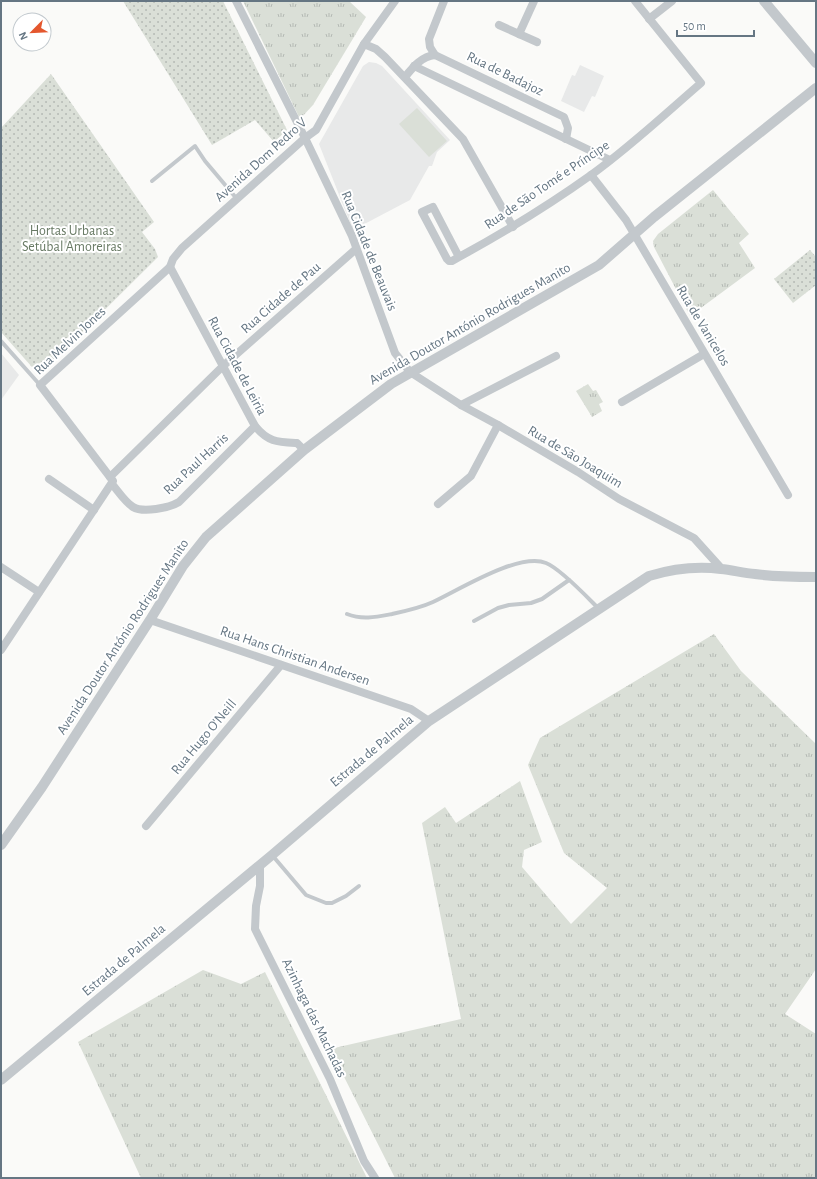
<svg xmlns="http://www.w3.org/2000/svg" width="817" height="1179" font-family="'Alegreya Sans',sans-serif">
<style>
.built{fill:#e8e9e9}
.grass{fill:url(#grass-tufts)}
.garden{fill:url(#garden-dots)}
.pitch{fill:#dadfd7}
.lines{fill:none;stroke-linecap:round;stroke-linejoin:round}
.service{stroke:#c3c8cc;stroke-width:4}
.minor{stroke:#c3c8cc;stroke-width:8}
.tertiary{stroke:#c3c8cc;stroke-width:10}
.labels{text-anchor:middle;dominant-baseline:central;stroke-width:4;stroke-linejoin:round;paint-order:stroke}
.street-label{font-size:14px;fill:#657683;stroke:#fff}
.park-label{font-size:14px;fill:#687a64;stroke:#fff}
</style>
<defs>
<pattern id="grass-tufts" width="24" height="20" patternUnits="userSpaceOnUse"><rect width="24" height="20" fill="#dadfd7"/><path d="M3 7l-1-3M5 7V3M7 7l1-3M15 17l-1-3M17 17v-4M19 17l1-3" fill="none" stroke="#b4b9b4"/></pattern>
<pattern id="garden-dots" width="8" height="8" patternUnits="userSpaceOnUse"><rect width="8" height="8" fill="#dadfd7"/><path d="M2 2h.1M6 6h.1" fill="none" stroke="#b4b9b4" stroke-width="1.8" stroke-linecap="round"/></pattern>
</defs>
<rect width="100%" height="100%" fill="#fafaf8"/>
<g class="built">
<path d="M369 62 376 63 382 66 450 140 437 152 432 166H429L410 200 353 230 319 144 363 66Z"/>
<path d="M580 65 604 76 595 97 592 96 584 112 561 101 572 75 575 76Z"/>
<path d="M1 353 19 375 1 400Z"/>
</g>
<g class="grass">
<path d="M243 1H349L366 17 313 105 300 119Z"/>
<path d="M713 190 749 234 739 243 755 268 690 316 654 247 653 241 658 234Z"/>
<path d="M588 384 593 391 596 390 603 402 599 404 602 411 592 417 576 391Z"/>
<path d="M714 634 741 671 816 744V969L785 1014 816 1034V1178H395L330 1049 461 1019 422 823 445 807 456 823 520 781 542 842 524 850 522 867 571 924 607 888 564 853 528 765 540 738Z"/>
<path d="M203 970 241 984 265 972 367 1178H141L78 1042Z"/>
</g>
<g class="garden">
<path d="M123 1H223L287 130 274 142 255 120 212 145Z"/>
<path d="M51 74 154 222 142 232 155 249 158 257 39 375 1 332V159L2 158 1 156V128Z"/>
<path d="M810 250 816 257V285L793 303 774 279Z"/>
</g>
<path class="pitch" d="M417 108 447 141 429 157 399 124Z"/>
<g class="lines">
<g class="service">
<path d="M152 181 195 146 205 161 237 199"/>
<path d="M1 341 40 385"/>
<path d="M347 614C362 620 376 617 392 614 406 611 420 608 433 602 459 590 519 552 546 563 561 569 587 597 599 609"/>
<path d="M474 621 498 608 509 605 531 603 542 599 569 580"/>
<path d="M272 855 306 895 326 903H332L346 896 359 886"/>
</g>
<g class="minor">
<path d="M236 1 305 138 352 236 395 353 410 372 461 405 498 425 578 472 619 499 694 538 721 568"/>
<path d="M649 19 672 1"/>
<path d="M499 25 537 42"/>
<path d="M519 34 534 1"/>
<path d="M364 44 376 49 385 57 463 139 513 227"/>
<path d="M435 55 430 47 429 39 444 1"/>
<path d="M414 66 610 160"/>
<path d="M405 77C413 67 422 56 435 55L564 117 568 128 566 139"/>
<path d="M591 175 626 220 788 495"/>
<path d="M459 257 433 207 422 212 447 259 449 261H452L459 257C505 232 549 205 591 175 630 147 665 114 701 83L635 1"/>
<path d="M170 267 255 426C268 442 277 442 297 443L304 450"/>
<path d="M622 402 704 354"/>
<path d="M461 405 556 356"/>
<path d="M110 477 223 366 356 249"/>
<path d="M49 479 94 510"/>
<path d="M112 484C118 491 125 502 133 507 143 513 169 508 179 502L255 426"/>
<path d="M438 504 471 476 498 425"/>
<path d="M1 567 39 592"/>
<path d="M150 620 411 709 429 721"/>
<path d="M1 650 113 481 40 385 170 267 173 259 182 248 305 138 316 130 364 44 395 1"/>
<path d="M146 826 281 665"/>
<path d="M260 865V886L256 906 255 929 330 1079 364 1161 375 1178"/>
</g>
<g class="tertiary">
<path d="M764 1 816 63"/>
<path d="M1 845 42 787 150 620 183 566 206 537 304 450 391 384 599 265 654 217 816 88"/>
<path d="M1 1080 272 855 429 721 649 576C672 569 697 566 721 569 732 570 743 573 755 574 775 577 795 577 816 577"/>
</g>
</g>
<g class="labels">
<g class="street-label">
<text transform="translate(505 74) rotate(26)">Rua de Badajoz</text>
<text transform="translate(261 160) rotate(-42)">Avenida Dom Pedro V</text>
<text transform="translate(547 185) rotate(-34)">Rua de São Tomé e Príncipe</text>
<text transform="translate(369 251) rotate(68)">Rua Cidade de Beauvais</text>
<text transform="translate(281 298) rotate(-41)">Rua Cidade de Pau</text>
<text transform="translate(470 324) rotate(-30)">Avenida Doutor António Rodrigues Manito</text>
<text transform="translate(703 326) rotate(59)">Rua de Vanicelos</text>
<text transform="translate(70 341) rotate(-43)">Rua Melvin Jones</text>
<text transform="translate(237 366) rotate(62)">Rua Cidade de Leiria</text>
<text transform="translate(575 457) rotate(31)">Rua de São Joaquim</text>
<text transform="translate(196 464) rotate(-43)">Rua Paul Harris</text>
<text transform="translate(123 637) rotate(-57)">Avenida Doutor António Rodrigues Manito</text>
<text transform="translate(295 656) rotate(19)">Rua Hans Christian Andersen</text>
<text transform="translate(204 737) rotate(-50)">Rua Hugo O'Neill</text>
<text transform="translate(372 751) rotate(-40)">Estrada de Palmela</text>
<text transform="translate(124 960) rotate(-40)">Estrada de Palmela</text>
<text transform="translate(314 1018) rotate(64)">Azinhaga das Machadas</text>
</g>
<g class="park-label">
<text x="72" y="231">Hortas Urbanas<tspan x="72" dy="16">Setúbal Amoreiras</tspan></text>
</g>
</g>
<rect width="817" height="1179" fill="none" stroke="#657683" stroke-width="4"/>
<g transform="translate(32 32) rotate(246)"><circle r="19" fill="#ffffff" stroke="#c1c8cd"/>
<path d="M0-3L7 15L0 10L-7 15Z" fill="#e4572e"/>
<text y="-6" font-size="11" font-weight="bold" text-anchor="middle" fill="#657683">N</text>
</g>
<path d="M677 30v6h77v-6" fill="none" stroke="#657683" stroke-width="2"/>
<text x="683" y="30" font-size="12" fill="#657683" stroke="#ffffff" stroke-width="3" paint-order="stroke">50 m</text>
</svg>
